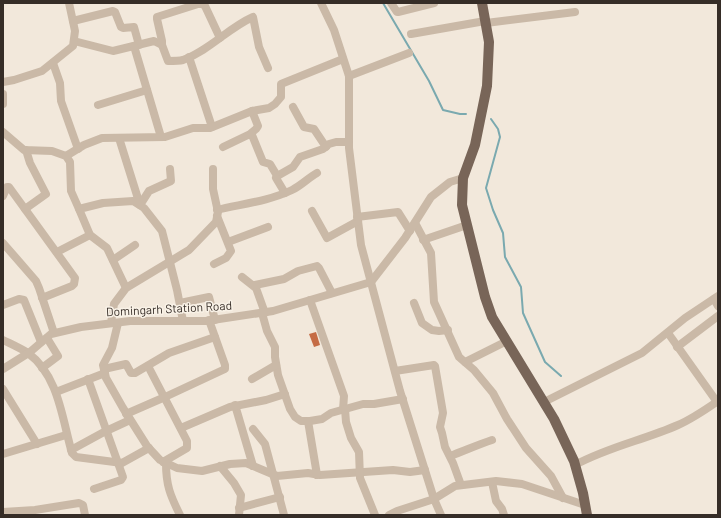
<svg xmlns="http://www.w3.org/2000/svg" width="721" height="518" font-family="Barlow,sans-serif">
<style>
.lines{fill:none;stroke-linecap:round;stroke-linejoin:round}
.stream{stroke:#7aa9af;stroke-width:2}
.building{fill:#c56c45}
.minor{stroke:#cab9a7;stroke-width:8}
.major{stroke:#786558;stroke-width:10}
.labels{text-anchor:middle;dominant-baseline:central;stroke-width:3;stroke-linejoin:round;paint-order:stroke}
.street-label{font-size:12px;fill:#362d27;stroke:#f9f2e7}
</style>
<rect width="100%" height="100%" fill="#f2e8db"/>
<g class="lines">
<g class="stream">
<path d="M383 3 429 81 443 110 460 114H466"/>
<path d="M491 119 498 129 500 137 486 188 493 210 503 233 505 257 521 287 523 313 545 362 561 376"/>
</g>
</g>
<path class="building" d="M316 332 320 345 314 347 309 334Z"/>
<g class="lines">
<g class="minor">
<path d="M321 3 334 30 349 76V148L361 245 400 391 434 499 441 515"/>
<path d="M391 3 397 12H398L434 3"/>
<path d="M73 21 113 11 115 12 121 27 123 28 134 27 139 45"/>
<path d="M486 23 575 12"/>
<path d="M411 34 485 21"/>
<path d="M74 41 113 51 154 41 162 45 168 61C173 61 179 61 183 60 210 50 228 28 253 17L259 47 268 68"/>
<path d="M162 45V41L157 19V17L198 4H202L205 6 220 38"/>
<path d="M134 46 161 137"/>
<path d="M189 57 212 127"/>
<path d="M53 63 60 83 61 101 78 149"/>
<path d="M349 76 409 53"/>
<path d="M3 82 14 80 42 71 73 46 75 31 69 3"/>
<path d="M3 94V104"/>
<path d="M98 105 147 90"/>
<path d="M293 107 304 127 314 129 326 147"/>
<path d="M3 132 24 150 52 151 66 156 70 162 71 191 79 209"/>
<path d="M250 134 256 129 258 126 252 111"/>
<path d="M119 138 140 205"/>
<path d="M223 147 248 135H252L263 162 270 164 276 174 279 175 293 167 300 157 323 149 329 144 336 142H349"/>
<path d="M66 156 84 145 102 138 165 137 193 128H210L252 111 269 108 275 104 281 97V84L343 59"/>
<path d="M276 178 285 193"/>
<path d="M3 196 7 187H9L75 278 74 284 72 286 42 298"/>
<path d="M140 205 149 191 171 181 170 169"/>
<path d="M25 209 46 194 30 163 26 150"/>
<path d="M217 210C242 204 269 201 292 190 302 185 308 178 317 173"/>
<path d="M312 211 327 238 358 221"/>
<path d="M357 217 398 212 410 231"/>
<path d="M415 223 431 253 434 302 459 357 474 370 493 393 507 419 526 448 551 476 563 498"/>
<path d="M423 240 467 225"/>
<path d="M228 242 268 227"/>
<path d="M3 243 36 281 39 288 54 333"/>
<path d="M57 252 90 235"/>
<path d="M113 260 135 245"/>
<path d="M214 264 226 258 231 251 217 216"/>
<path d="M242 277 256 288 265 313"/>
<path d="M255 285 284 279 298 271 317 266 319 268 332 293"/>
<path d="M126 288 107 248 90 235 79 209 103 203 133 201 144 208 162 231 177 290 183 321"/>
<path d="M714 299 718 306"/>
<path d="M310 300 344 396 343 410"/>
<path d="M180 303 209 297 215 320"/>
<path d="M414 303 422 323 432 330 439 331 448 330"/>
<path d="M3 305 19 299 24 300 41 342"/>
<path d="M262 313 267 331 275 347V357L278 375 290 409 295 417 301 421H310L322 419 331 413 363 404H374L403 399"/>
<path d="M111 323 114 304 126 288 189 250 216 222 218 212 213 189V169"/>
<path d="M118 323 112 348 103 365 106 378 123 408 147 446 160 460 177 468 202 471 230 464 246 463 277 476 308 473 320 475 393 470 410 472 425 470"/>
<path d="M668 333 717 402"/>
<path d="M3 340C11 344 20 348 28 353 59 376 62 419 72 453L76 457 122 463 149 448"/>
<path d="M677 347 718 316"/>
<path d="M465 362 507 341"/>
<path d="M148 366 187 441V448L163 462"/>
<path d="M42 368 58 356 47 338"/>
<path d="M3 369 30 352 51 334 81 327 130 321H206L273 311 371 282 405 238 431 197 450 182 463 178"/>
<path d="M104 369 126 364 131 373H135L169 353 215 337"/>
<path d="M395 371 434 365 435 366 443 413 440 427 442 433 445 447 453 463 461 485"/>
<path d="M88 379 123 477 121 480 94 489"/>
<path d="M252 379 276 365"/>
<path d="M3 389 37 444"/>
<path d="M56 392 105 373"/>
<path d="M544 402 642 353 685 318 718 296"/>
<path d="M235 405 253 466"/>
<path d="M345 409 346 422 351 438 359 452 360 478 375 515"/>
<path d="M126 414 165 397 225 369V365L209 320"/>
<path d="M308 421 317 475"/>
<path d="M181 428 230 407 266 400 285 394"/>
<path d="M253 429 265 444 284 515"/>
<path d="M71 450 104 432 130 420"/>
<path d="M3 454 66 435"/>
<path d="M450 456C464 451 477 445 492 440"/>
<path d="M166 463C166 485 170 495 180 515"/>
<path d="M575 465C608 447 644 440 678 425 692 419 705 410 718 401"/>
<path d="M220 466 234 483 241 495 239 515"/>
<path d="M492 482 496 501 502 509 504 515"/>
<path d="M239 508 280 497"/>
<path d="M3 512 35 510 79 503 83 505 85 515"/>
<path d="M389 515 397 511 434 499 455 486 496 481 522 484 585 505"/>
</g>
<path class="major" d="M482 3 489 42 487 86 475 145 463 178 462 205 485 297 492 317 554 419 574 461 583 493 587 515"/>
</g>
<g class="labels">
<g class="street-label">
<text transform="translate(169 308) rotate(-3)">Domingarh Station Road</text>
</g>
</g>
<rect width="721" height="518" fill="none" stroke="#362d27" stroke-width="8"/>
</svg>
